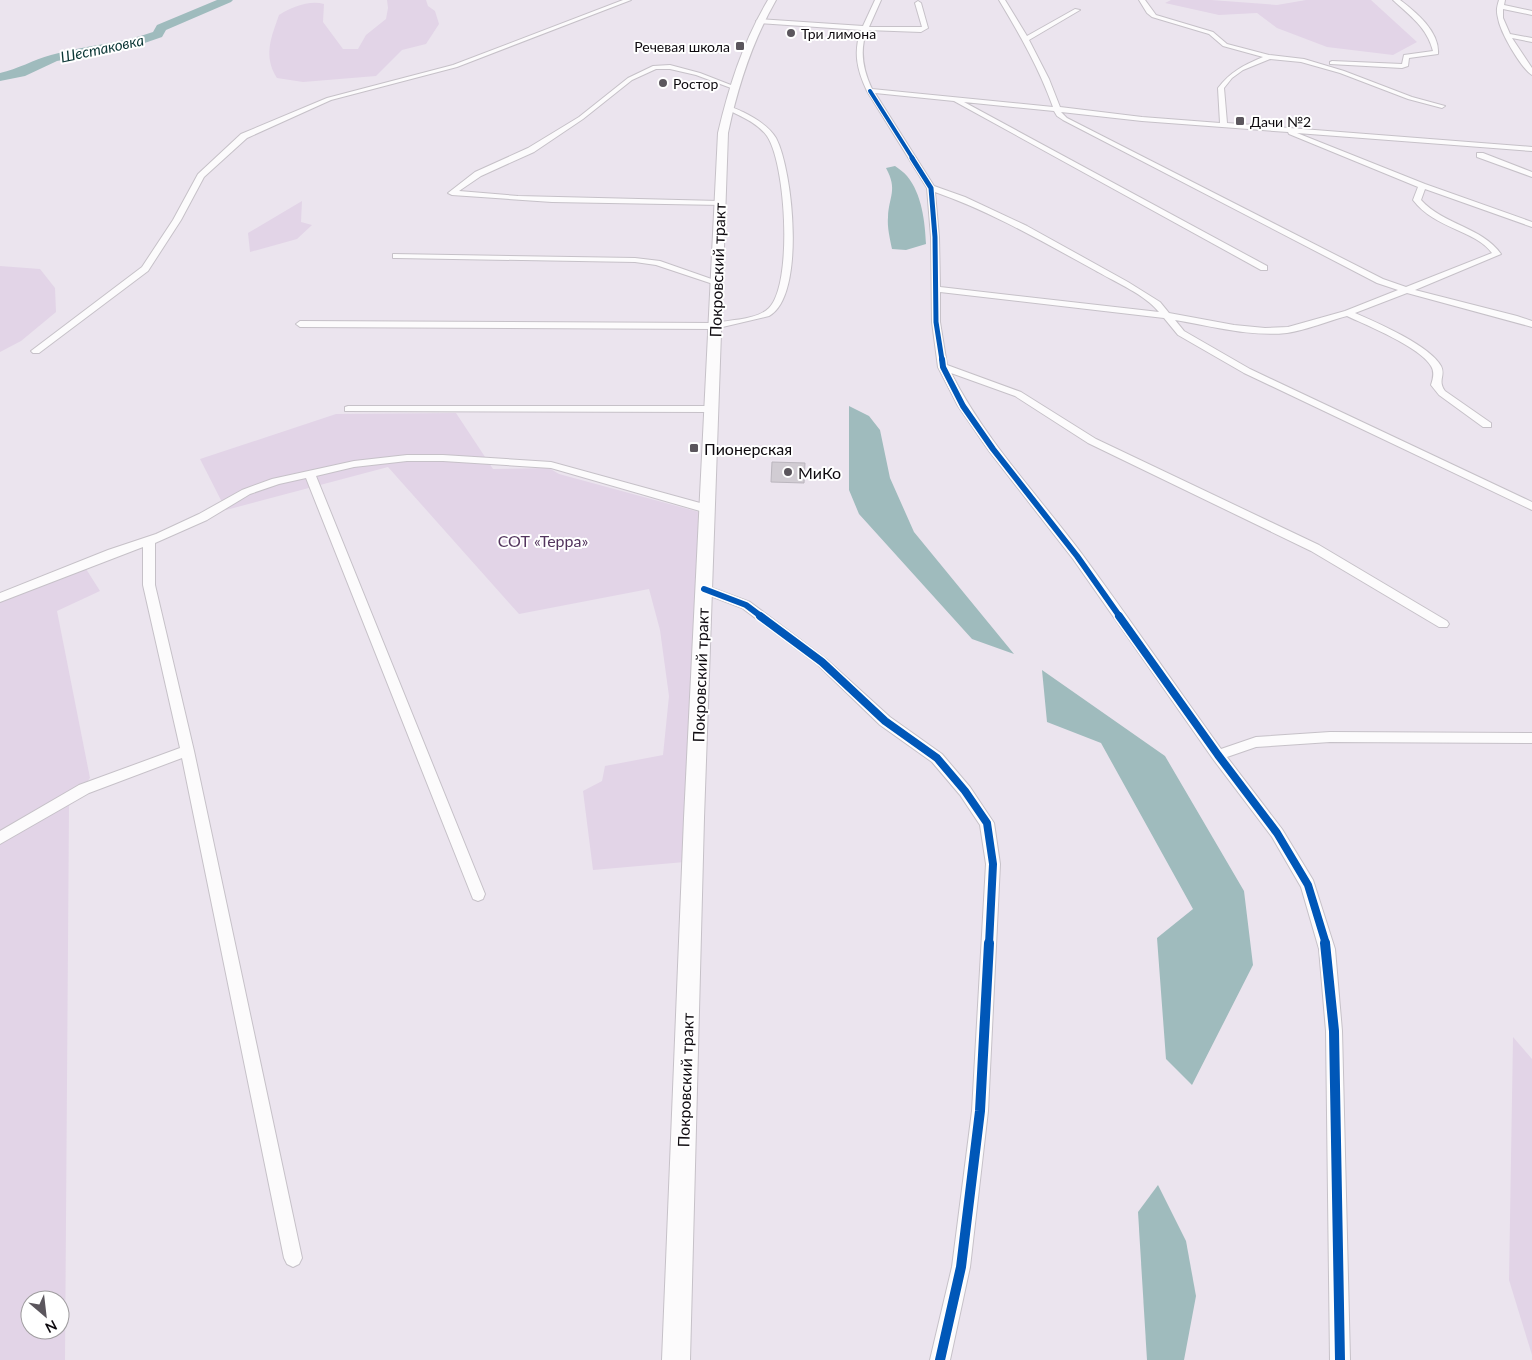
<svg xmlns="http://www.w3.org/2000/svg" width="1532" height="1360" font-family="Lato,sans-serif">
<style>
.green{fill:#e2d4e7;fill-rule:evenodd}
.water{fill:#9fbbbd}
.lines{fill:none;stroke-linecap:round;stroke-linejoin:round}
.river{fill:#9fbbbd;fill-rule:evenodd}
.building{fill:#d1ccd3;stroke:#bbb6be}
.street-casing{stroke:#c6c1c8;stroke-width:2}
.secondary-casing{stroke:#c6c1c8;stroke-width:2}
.street{fill:#fcfbfc;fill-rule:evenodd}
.secondary{fill:#fcfbfc;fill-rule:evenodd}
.cycleway-far4-casing{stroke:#fff;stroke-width:5.5}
.cycleway-far3-casing{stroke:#fff;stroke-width:7}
.cycleway-far2-casing{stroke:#fff;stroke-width:9}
.cycleway-far1-casing{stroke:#fff;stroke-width:11}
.cycleway-casing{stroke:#fff;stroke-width:13}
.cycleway-far4{stroke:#0057b8;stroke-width:4}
.cycleway-far3{stroke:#0057b8;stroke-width:5}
.cycleway-far2{stroke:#0057b8;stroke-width:6}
.cycleway-far1{stroke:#0057b8;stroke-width:8}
.cycleway{stroke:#0057b8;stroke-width:10}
.poi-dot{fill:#5b565d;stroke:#fff;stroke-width:2}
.labels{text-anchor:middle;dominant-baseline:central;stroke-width:4;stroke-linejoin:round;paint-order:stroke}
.far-poi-label{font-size:14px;fill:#0e0a0f;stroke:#fff;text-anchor:start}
.far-water-label{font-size:15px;font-style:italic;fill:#0a3635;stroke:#fff}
.street-label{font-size:16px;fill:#0e0a0f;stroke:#fff}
.poi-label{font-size:16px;fill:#0e0a0f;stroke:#fff;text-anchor:start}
.park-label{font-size:16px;fill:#53355e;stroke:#fff}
</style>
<rect width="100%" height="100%" fill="#ebe4ee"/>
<g class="green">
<path d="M387 0H426L428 6 435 11 439 24 426 44 402 50 376 76 303 82 277 78C263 56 271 38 279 15 292 7 309 0 324 4L323 22 343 49H358L366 35 386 19 388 8Z"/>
<path d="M1171 0H1211L1277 5 1306 0H1371L1417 42 1393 55 1327 47 1277 28 1257 13 1219 15 1165 3Z"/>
<path d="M302 201 301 222 312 225 297 239 250 252 248 233Z"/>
<path d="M0 266 40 269 55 288 56 312 21 341 0 352Z"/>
<path d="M456 413 493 469 549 468 559 474 699 512 685 862 593 870 583 791 602 781 605 766 663 755 669 696 660 630 649 589 519 614 388 467 226 510 200 459 336 414Z"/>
<path d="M81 561 100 591 57 611 90 778 69 806 65 1360H0V593ZM30 1300H60V1330H30Z"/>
<path d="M1513 1037 1532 1059V1355L1509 1280Z"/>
</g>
<g class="water">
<path d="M895 166C899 169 904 172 907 176 922 194 925 222 926 244L906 250 892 249C890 239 887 227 888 217 889 196 898 190 886 168Z"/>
<path d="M849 406 869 416 880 430 890 478 914 532 1014 654 972 639 859 514 849 490Z"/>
<path d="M1042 670 1165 756 1244 891 1253 965 1192 1085 1166 1059 1157 938 1193 909 1101 743 1047 722Z"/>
<path d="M1158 1185 1186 1241 1196 1296 1184 1360H1147L1138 1212Z"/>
</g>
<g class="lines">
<path class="river" d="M217 0H233L231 2 166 30 162 37 133 47 57 61 25 76 0 81V73C18 69 33 60 51 55 85 45 120 44 153 32L157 25Z"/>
</g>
<path class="building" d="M772 462 805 463 804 483 771 482Z"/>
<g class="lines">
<g class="street-casing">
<g id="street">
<path d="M623 0H631L457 67 331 100 247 138 204 177 181 220 148 271 39 353H33L31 351 142 267 173 220 198 174 241 134 327 98 453 65Z"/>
<path d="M875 0H881L869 27H922L915 3 918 1 921 3 928 28 921 32 867 30C859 51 863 70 872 89L1053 107C1039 68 1020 35 999 0H1005L1027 36 1075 9 1080 10 1029 40 1049 79 1060 107 1142 117 1220 123 1218 88C1230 72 1244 65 1263 57L1223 46 1209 34 1152 17 1147 13 1139 0H1145L1156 15 1213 32 1227 44 1269 55 1304 59 1344 71 1412 97 1445 106 1442 108 1408 99 1340 73 1301 62 1270 59 1243 70 1232 78 1224 88 1227 123 1532 147V151L1297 133 1425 184 1532 222V227L1425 189 1421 200C1444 225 1482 227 1501 254L1415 290 1517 316 1532 321V327L1407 293 1355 313C1378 323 1429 345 1441 366 1446 376 1437 380 1445 391L1491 423V427H1483L1439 395 1431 385C1433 379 1435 372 1431 366 1420 347 1368 326 1347 316 1328 321 1307 330 1287 333 1250 337 1211 326 1175 320L1184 331 1250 369 1532 502V510L1244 373 1178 335 1164 318 940 292V322L947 365 1021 392 1096 439 1319 545 1447 621 1449 624 1447 627H1439L1311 551 1088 443 1015 396 951 373C986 441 1036 493 1082 554 1129 618 1174 684 1221 749L1256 737 1330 732 1532 733V743L1330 742 1256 747 1227 757 1282 829 1313 880 1335 949 1342 1031 1350 1360H1330L1326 1031 1319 949 1301 887 1272 837 1213 759 1073 559 989 451 958 406 938 367 932 322 931 237 927 188 867 91C857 70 853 52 861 30L759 23 756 21 759 19 863 26ZM875 93 954 101 1261 270H1267V266L964 102 1054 111 1057 116 1063 120 1377 283 1398 290 1345 311 1288 327 1265 328 1234 325 1169 313 1160 302 1128 282 1027 226 965 197 934 186ZM1061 112 1142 121 1288 132 1289 134 1418 187 1413 200C1435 229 1475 230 1492 253L1406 287 1383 279 1067 118ZM935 192C992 212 1045 243 1098 272 1117 283 1144 294 1159 312L940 287 939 237Z"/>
<path d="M1393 0H1400C1416 12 1440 32 1438 54L1409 58 1408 66 1402 68 1330 64V62L1332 61 1402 64 1404 55 1433 51C1427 27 1410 16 1393 0Z"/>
<path d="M1499 0H1505L1504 5 1532 11V15L1503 9V18L1510 34 1532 38V42L1512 38 1532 68V75C1521 68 1500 32 1498 18 1496 10 1497 7 1499 0Z"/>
<path d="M670 65 700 73 736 87 731 88 696 75 670 69H656L632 80 583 119 534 152 481 176 459 191 518 196 719 201H722V205L552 202 452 195 448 193 475 172 528 148 579 117 628 78 653 66Z"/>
<path d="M726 107C732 106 738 110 743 112 755 118 769 126 776 138 793 170 806 296 769 316L714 329 300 327 296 324 300 321 714 323C730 320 757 320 769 308 793 284 786 164 767 136 758 123 740 116 726 109Z"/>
<path d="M1477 153H1483L1532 172V177L1477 157Z"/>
<path d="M393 254 635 258 660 261 720 282 716 285 656 265 635 262 396 258H393Z"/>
<path d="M348 406H711L716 409 711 412 345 411V407Z"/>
<path d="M407 455H443L551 462 711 506 712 509 707 513 551 468 443 461H407L354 467 316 476 485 894 483 899 478 901 473 899 471 894 306 478 279 484 250 494 207 520 155 543V585L194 751 302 1258 299 1264 293 1267 287 1264 284 1258 182 758 89 793 0 844V831L79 785 180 748 143 585V547L0 602V593L108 550 156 534 199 514 242 490 272 479 354 461Z"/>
<path d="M704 585 750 602 826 659 890 717 942 754 970 787 994 823 1000 864 988 1111 970 1267 950 1360H930L952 1267 972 1111 986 864 980 825 960 795 932 762 880 725 818 665 742 608 700 592 698 589 700 586Z"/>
</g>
</g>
<g class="secondary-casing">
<path id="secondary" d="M768 0H776C752 42 738 86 728 133L704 818 690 1360H662L684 818 718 133C729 86 743 42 768 0Z"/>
</g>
<use href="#street" class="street"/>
<use href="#secondary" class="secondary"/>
<g class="cycleway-far4-casing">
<path id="cycleway-far4" d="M870 91 913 159"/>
</g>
<g class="cycleway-far3-casing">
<path id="cycleway-far3" d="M912 158 931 188 935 237 936 322 942 360"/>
</g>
<g class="cycleway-far2-casing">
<g id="cycleway-far2">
<path d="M942 359 943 367 963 406 993 449 1077 556 1120 617"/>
<path d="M704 589 746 605 762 617"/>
</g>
</g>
<g class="cycleway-far1-casing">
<g id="cycleway-far1">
<path d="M760 616 822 662 885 721 937 758 965 791 987 823 993 864 989 944"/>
<path d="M1119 616 1218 755 1277 833 1308 885 1326 944"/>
</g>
</g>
<g class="cycleway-casing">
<g id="cycleway">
<path d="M1325 943 1334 1031 1340 1360"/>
<path d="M940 1360 961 1267 980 1111 989 943"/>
</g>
</g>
<use href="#cycleway-far4" class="cycleway-far4"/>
<use href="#cycleway-far3" class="cycleway-far3"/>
<use href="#cycleway-far2" class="cycleway-far2"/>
<use href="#cycleway-far1" class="cycleway-far1"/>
<use href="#cycleway" class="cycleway"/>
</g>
<g class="poi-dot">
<circle cx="791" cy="33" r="5"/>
<rect x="735" y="41" width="10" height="10" rx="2.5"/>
<circle cx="663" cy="83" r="5"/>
<rect x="1235" y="116" width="10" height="10" rx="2.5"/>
<rect x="689" y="443" width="10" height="10" rx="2.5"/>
<circle cx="788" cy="472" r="5"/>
</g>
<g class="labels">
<g class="far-poi-label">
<text x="801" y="33">Три лимона</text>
<text x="730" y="46" text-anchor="end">Речевая школа</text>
<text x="673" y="83">Ростор</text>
<text x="1250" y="121">Дачи №2</text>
</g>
<g class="far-water-label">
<text transform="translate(102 48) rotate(-12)">Шестаковка</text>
</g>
<g class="street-label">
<text transform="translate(717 270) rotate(-88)">Покровский тракт</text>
<text transform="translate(700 675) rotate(-88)">Покровский тракт</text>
<text transform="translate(685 1080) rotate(-88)">Покровский тракт</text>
</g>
<g class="poi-label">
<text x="704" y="448">Пионерская</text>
<text x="798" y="472">МиКо</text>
</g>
<g class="park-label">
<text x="543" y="540">СОТ «Терра»</text>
</g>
</g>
<g transform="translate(45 1315) rotate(152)"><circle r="24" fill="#ffffff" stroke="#9f9d9f"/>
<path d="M0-4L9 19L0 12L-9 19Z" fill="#5b565d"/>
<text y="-8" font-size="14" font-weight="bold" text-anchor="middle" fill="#0e0a0f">N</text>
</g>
</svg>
